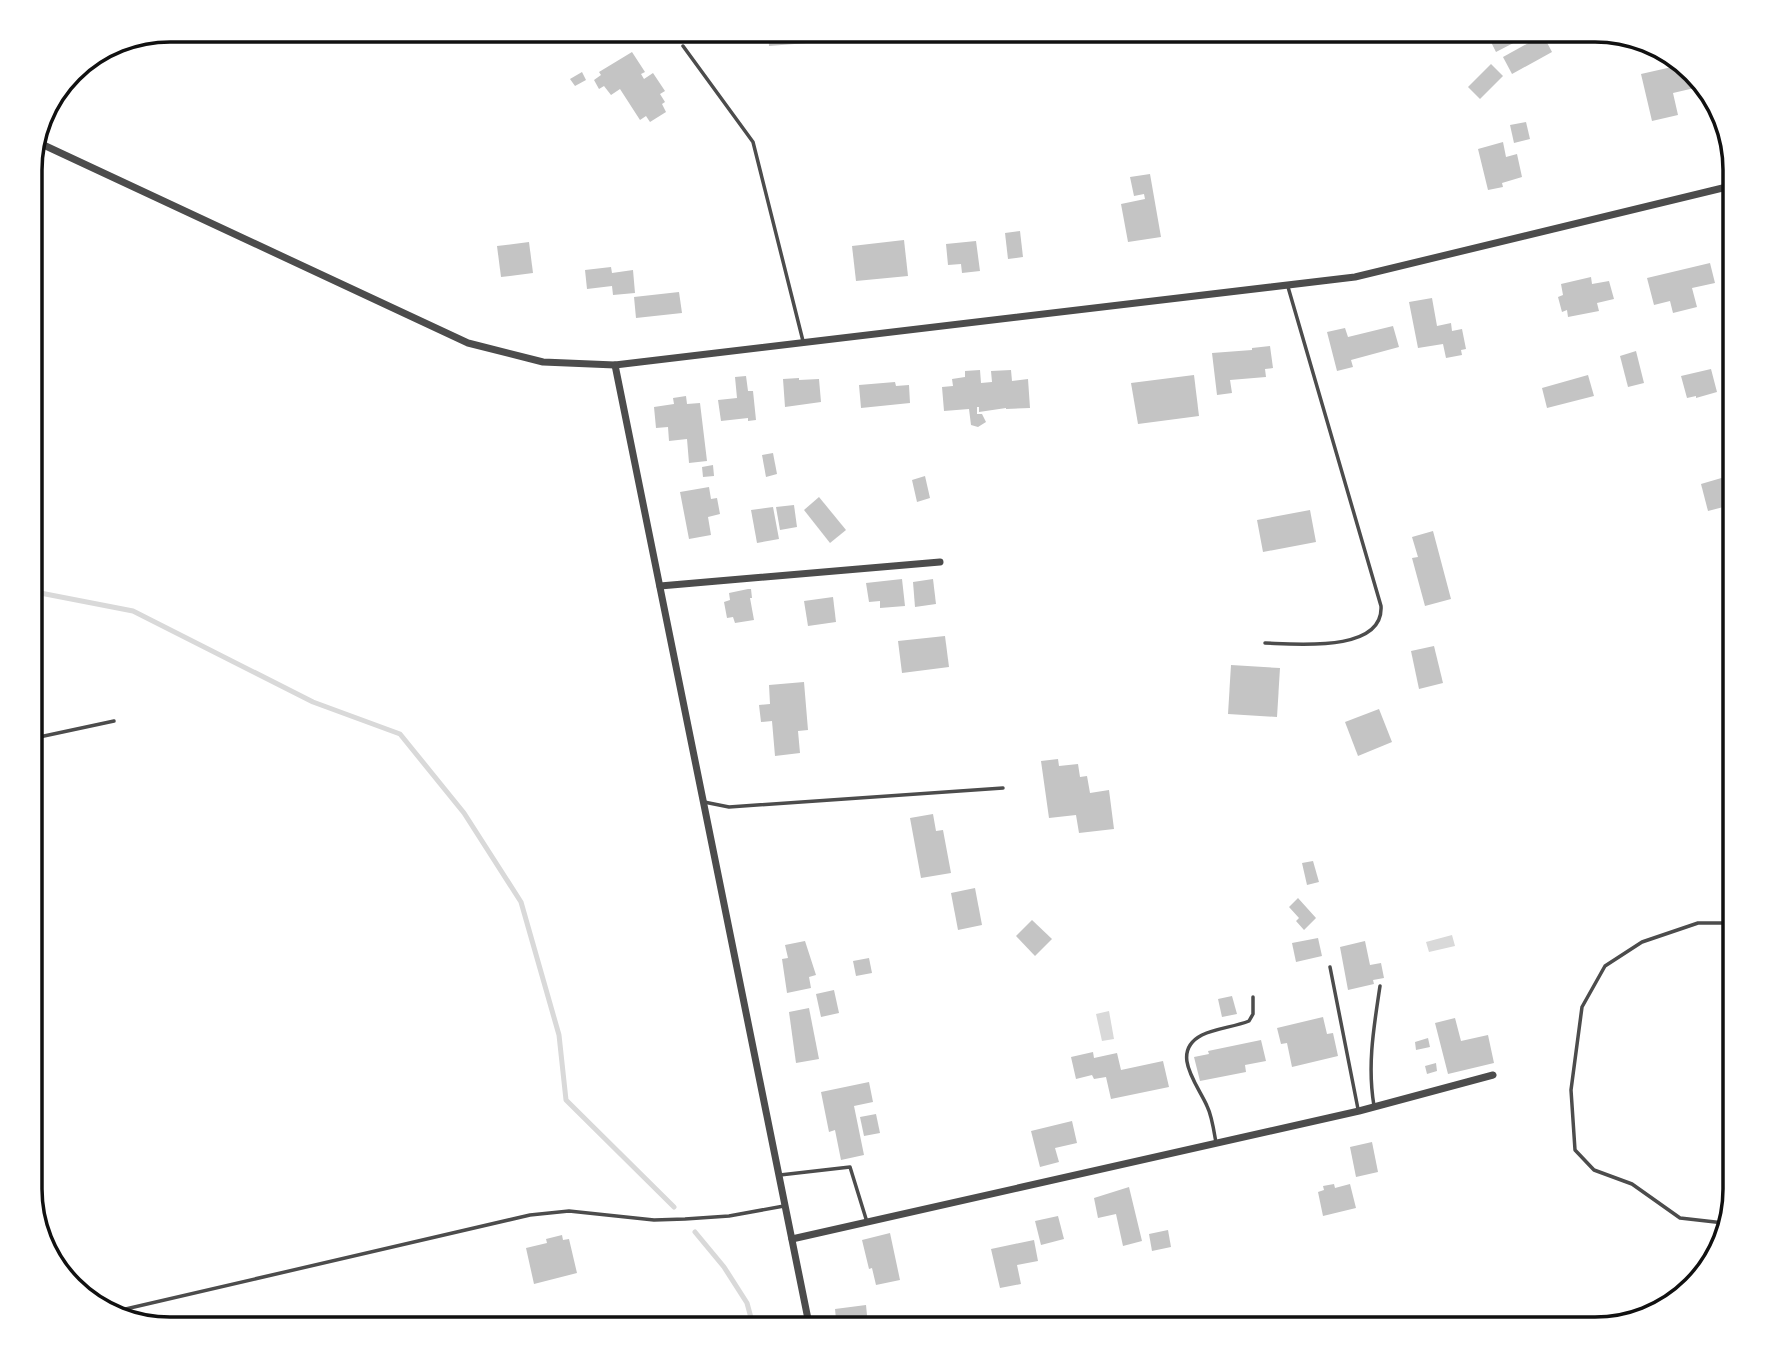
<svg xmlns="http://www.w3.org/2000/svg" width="1765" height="1359" font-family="Poppins,sans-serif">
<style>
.water{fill:#d9d9d9}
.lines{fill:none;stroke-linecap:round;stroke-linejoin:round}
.stream{stroke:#d9d9d9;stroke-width:5}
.building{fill:#c4c4c4}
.service{stroke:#4c4c4c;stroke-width:3.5}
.minor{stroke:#4c4c4c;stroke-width:7}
.rim{fill:none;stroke:#111;stroke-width:3.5}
</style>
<rect width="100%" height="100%" fill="#fff"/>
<g class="water">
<path d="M1452 935 1455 946 1429 952 1426 942Z"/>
<path d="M1109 1011 1114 1039 1102 1041 1096 1014Z"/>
</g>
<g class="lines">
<g class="stream">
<path d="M30 591 133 611 313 702 400 734 464 813 521 902 559 1035 566 1100 674 1207"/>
<path d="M695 1232 724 1267 747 1303 754 1329"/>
</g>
</g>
<g class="building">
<path d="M768 30H858V39L769 46Z"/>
<path d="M884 30H909V35L884 37Z"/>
<path d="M1510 30H1539L1533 33 1535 37 1530 39 1529 35 1496 52 1490 40Z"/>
<path d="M1543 35 1552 52 1512 74 1503 57Z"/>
<path d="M632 52 645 72 641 74 644 79 653 73 665 91 660 94 665 102 662 104 666 112 650 122 646 116 640 120 620 89 611 95 604 86 599 89 594 80 601 75 599 72Z"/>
<path d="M1491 64 1503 76 1480 99 1468 87Z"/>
<path d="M1685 64 1703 86 1673 93 1678 115 1652 121 1641 74Z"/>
<path d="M582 72 586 80 575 86 570 79Z"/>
<path d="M1526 122 1530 139 1514 143 1510 125Z"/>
<path d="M1503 142 1506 157 1517 154 1522 177 1502 183 1503 187 1488 190 1478 149Z"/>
<path d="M1150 174 1161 237 1128 242 1121 204 1145 199 1144 194 1134 196 1130 177Z"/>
<path d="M1020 231 1023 257 1008 259 1005 233Z"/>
<path d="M904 240 908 276 856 281 852 246Z"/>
<path d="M976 241 980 271 962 273 961 264 948 265 946 244Z"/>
<path d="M529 242 533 273 501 277 497 246Z"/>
<path d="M1710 263 1715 283 1692 288 1697 307 1673 313 1670 301 1654 305 1647 278Z"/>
<path d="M611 267 612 273 633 270 635 293 613 295 612 286 587 289 585 270Z"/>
<path d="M1591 277 1592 284 1609 281 1614 299 1597 303 1599 311 1568 317 1567 310 1562 312 1558 297 1563 295 1561 284Z"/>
<path d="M679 292 682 313 636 318 634 297Z"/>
<path d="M1432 298 1437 326 1451 323 1452 331 1462 329 1466 349 1461 350 1462 355 1446 358 1443 344 1418 348 1409 302Z"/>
<path d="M1393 326 1399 347 1351 360 1353 367 1337 371 1327 332 1345 328 1348 337Z"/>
<path d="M1270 346 1273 368 1265 369 1266 377 1230 380 1232 393 1217 395 1212 353 1252 350V348Z"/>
<path d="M1636 351 1644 383 1628 387 1620 356Z"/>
<path d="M1711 369 1717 392 1696 398V396L1687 398 1681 376Z"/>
<path d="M980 370 981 383 992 382 991 371 1011 370 1012 381 1028 379 1030 408 1006 409V408L979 412V407H977V414H982L986 422 978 427 971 425 969 409 944 411 942 387 953 386 952 379 965 377V371Z"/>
<path d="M1194 375 1199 416 1138 424 1131 383Z"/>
<path d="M1588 375 1594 396 1547 408 1542 388Z"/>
<path d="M746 376 748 391H753L756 420 748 421V418L721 421 718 400 737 398 735 377Z"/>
<path d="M799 378V380L819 379 821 402 785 407 783 379Z"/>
<path d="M895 382 896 386 909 385 910 403 861 408 859 385Z"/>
<path d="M686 396 687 404 700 403 707 461 689 463 687 439 669 441 668 427 656 428 654 407 674 404 673 398Z"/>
<path d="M773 453 777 474 766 477 762 455Z"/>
<path d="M713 465 714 476 703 477 702 467Z"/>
<path d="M1735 474V504L1708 511 1701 484Z"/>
<path d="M925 476 930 498 917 502 912 480Z"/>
<path d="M709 487 711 499 717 498 720 514 708 517 711 535 689 539 680 492Z"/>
<path d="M819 497 846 530 830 543 804 510Z"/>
<path d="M794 505 797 527 780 530 776 507Z"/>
<path d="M773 507 779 539 757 543 751 510Z"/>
<path d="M1310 510 1316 542 1263 552 1257 520Z"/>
<path d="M1433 531 1451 599 1425 606 1412 558 1418 557 1412 537Z"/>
<path d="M902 579 905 606 880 608V601L869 602 866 583Z"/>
<path d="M933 579 936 604 915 607 913 582Z"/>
<path d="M748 589H751L752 598H750L754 620 735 623 733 617 727 618 724 602 730 600 729 593Z"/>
<path d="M833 597 836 622 808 626 804 601Z"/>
<path d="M945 636 949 667 902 673 898 641Z"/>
<path d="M1434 646 1443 683 1419 689 1411 651Z"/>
<path d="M1231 665 1280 668 1277 717 1228 714Z"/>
<path d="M804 682 808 730 798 731 800 753 775 756 772 721 761 722 759 705 770 704 769 685Z"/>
<path d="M1379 709 1392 742 1358 756 1345 722Z"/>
<path d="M1058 759 1059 766 1078 764 1080 777 1087 776 1090 793 1109 790 1114 829 1079 833 1076 815 1049 818 1041 761Z"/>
<path d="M933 814 936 831 943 830 951 873 921 878 910 818Z"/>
<path d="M1313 861 1319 882 1307 885 1302 863Z"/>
<path d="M975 888 982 925 958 930 951 893Z"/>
<path d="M1298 898 1316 918 1304 930 1296 921 1299 918 1289 907Z"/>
<path d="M1032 920 1052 939 1035 956 1016 936Z"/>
<path d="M1318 938 1322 956 1296 962 1292 943Z"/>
<path d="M805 941 816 975 809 977 811 988 787 993 782 959 788 958 785 945Z"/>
<path d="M1365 941 1370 965 1381 963 1384 978 1373 980 1374 984 1348 990 1340 947Z"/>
<path d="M869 958 872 973 856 976 853 961Z"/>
<path d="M834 990 839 1013 821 1017 816 994Z"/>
<path d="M1232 996 1237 1014 1222 1017 1218 999Z"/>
<path d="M809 1008 819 1059 796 1063 789 1012Z"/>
<path d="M1323 1017 1327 1034 1333 1033 1338 1056 1292 1067 1287 1043 1281 1044 1277 1028Z"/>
<path d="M1455 1018 1461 1041 1488 1035 1494 1063 1448 1074 1435 1023Z"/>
<path d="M1428 1038 1430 1047 1416 1050 1415 1042Z"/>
<path d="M1261 1040 1266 1061 1245 1065 1246 1072 1200 1081 1194 1057 1209 1054 1208 1051Z"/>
<path d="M1093 1052 1094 1058 1117 1053 1121 1070 1163 1061 1169 1087 1111 1099 1106 1077 1094 1079 1092 1075 1076 1079 1071 1057Z"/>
<path d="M1436 1063 1437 1071 1427 1074 1425 1066Z"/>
<path d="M869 1082 873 1102 854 1106 864 1155 841 1160 835 1130 829 1132 821 1092Z"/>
<path d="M876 1114 880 1133 864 1136 860 1117Z"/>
<path d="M1072 1121 1077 1143 1055 1148 1059 1162 1040 1167 1031 1131Z"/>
<path d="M1372 1142 1378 1172 1356 1177 1350 1147Z"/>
<path d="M1334 1184 1335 1188 1350 1184 1356 1208 1323 1216 1318 1192 1324 1190 1323 1186Z"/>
<path d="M1129 1187 1142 1241 1123 1246 1116 1214 1098 1218 1094 1198Z"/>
<path d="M1058 1216 1064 1239 1041 1245 1035 1221Z"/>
<path d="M1168 1230 1171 1247 1152 1251 1149 1234Z"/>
<path d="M890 1233 900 1280 876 1285 872 1268 869 1269 862 1240Z"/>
<path d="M562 1235 563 1240 569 1239 577 1273 534 1284 526 1248 547 1243 546 1239Z"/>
<path d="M1034 1240 1038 1261 1017 1265 1021 1284 1000 1288 991 1249Z"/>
<path d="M866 1305 868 1325 837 1329 835 1309Z"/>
</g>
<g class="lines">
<g class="service">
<path d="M683 46 753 142 803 341"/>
<path d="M1265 643C1296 644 1384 653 1381 606L1288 287"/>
<path d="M30 739 114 721"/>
<path d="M704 802 729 807 1003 788"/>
<path d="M1330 967 1358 1109"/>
<path d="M1374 1106C1367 1065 1374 1026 1380 986"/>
<path d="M1216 1143C1214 1131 1212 1116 1207 1106 1198 1085 1169 1052 1202 1035 1217 1028 1234 1027 1249 1021L1253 1014V997"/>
<path d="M780 1175 850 1167 867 1222"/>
<path d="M1724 1223 1680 1218 1632 1184 1594 1170 1575 1150 1571 1090 1582 1007 1605 966 1642 942 1698 923H1735"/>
<path d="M117 1311 530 1215 569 1211 654 1220 685 1219 729 1216 784 1206"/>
</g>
<g class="minor">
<path d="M35 141 468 343 543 362 615 365 1355 277 1735 185"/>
<path d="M615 365 810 1329"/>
<path d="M660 586 940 562"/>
<path d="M792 1239 1359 1111 1493 1075"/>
</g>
</g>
<path d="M0 0H1765V1359H0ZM170 42H1595A128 128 0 0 1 1723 170V1189A128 128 0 0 1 1595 1317H170A128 128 0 0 1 42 1189V170A128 128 0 0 1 170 42Z" fill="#fff" fill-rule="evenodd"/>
<path class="rim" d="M170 42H1595A128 128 0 0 1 1723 170V1189A128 128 0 0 1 1595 1317H170A128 128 0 0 1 42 1189V170A128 128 0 0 1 170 42Z"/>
</svg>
